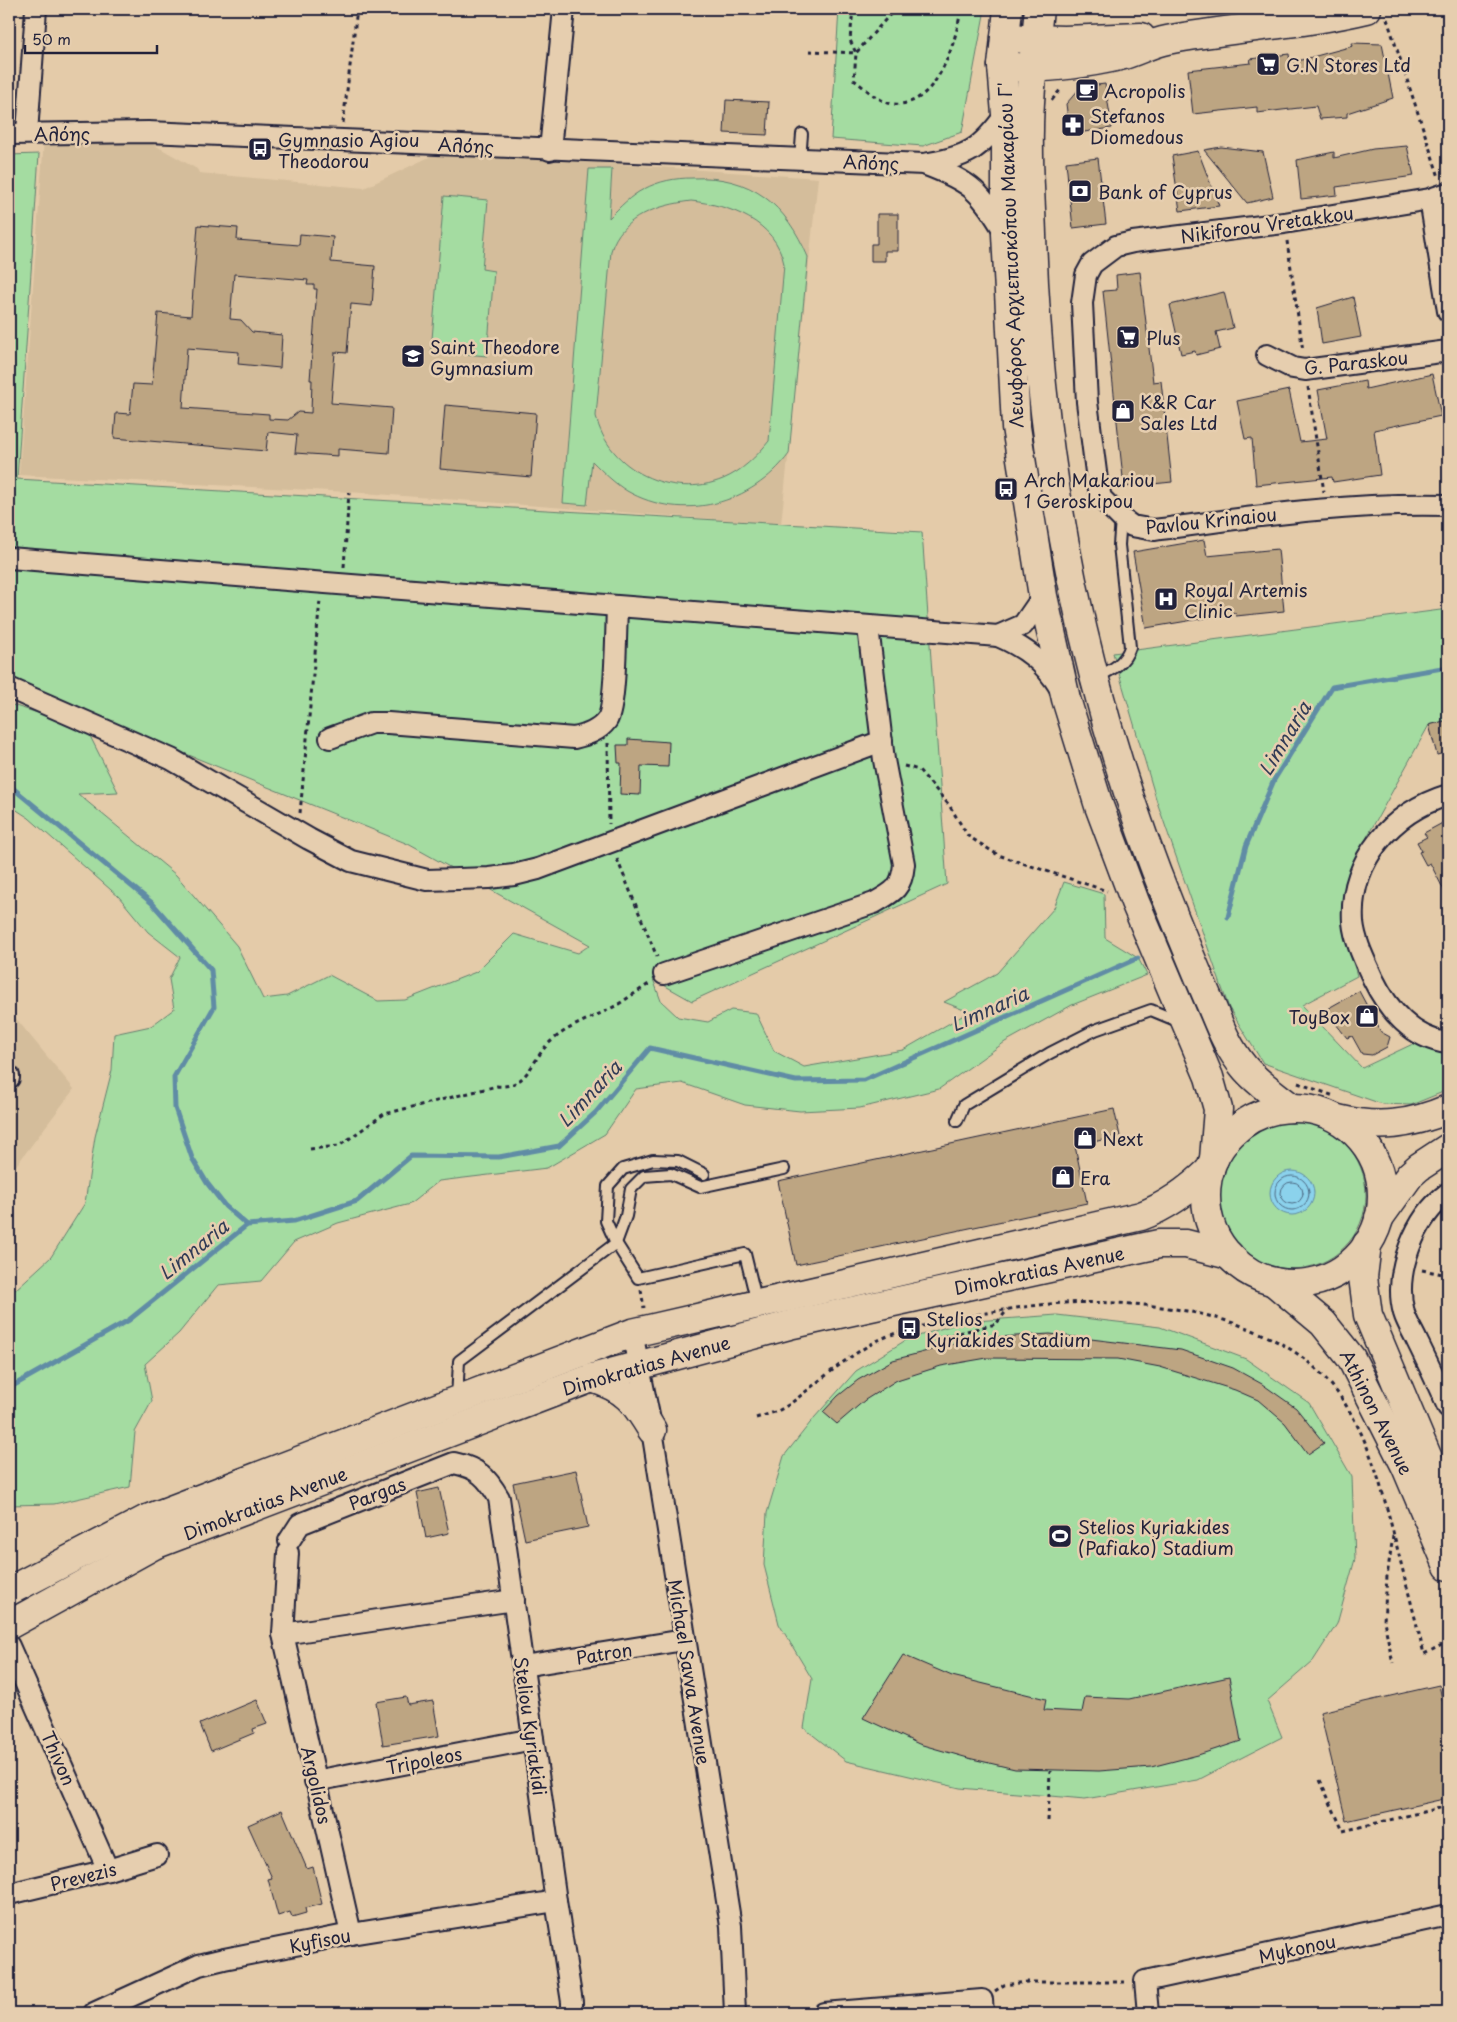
<svg xmlns="http://www.w3.org/2000/svg" width="1457" height="2022" font-family="'Playpen Sans',sans-serif">
<style>
.built{fill:#d4bd9b}
.green{fill:#a4dca1;stroke:#637f6e;fill-rule:evenodd}
.water{fill:#8bd2ec;stroke:#618ca5}
.lines{fill:none;stroke-linecap:round;stroke-linejoin:round}
.shore{stroke:#4c6882;stroke-width:1}
.stream{stroke:#618ca5;stroke-width:5}
.building{fill:#bda582;stroke:#22223b;fill-rule:evenodd}
.lane-casing{stroke:#22223b;stroke-width:14}
.street-casing{stroke:#22223b;stroke-width:24}
.secondary-casing{stroke:#22223b;stroke-width:31}
.primary-casing{stroke:#22223b;stroke-width:31}
.highway-casing{stroke:#22223b;stroke-width:31}
.path{stroke:#22223b;stroke-width:3;stroke-dasharray:4 4;stroke-linecap:butt}
.lane{stroke:#e6ceaf;stroke-width:10}
.street{stroke:#e6ceaf;stroke-width:20}
.secondary{stroke:#e6ceaf;stroke-width:28}
.primary{stroke:#e6ceaf;stroke-width:28}
.highway{stroke:#e6ceaf;stroke-width:28}
.labels{text-anchor:middle;dominant-baseline:central;stroke-width:5;stroke-linejoin:round;paint-order:stroke}
.poi-label{font-size:18px;fill:#22223b;stroke:#e6ceaf;text-anchor:start}
.street-label{font-size:18px;fill:#22223b;stroke:#e6ceaf}
.water-label{font-size:19px;font-style:italic;fill:#323c56;stroke:#e6ceaf}
</style>
<rect width="100%" height="100%" fill="#e4cba9"/>
<filter id="ink" filterUnits="userSpaceOnUse"><feTurbulence type="fractalNoise" baseFrequency=".02" numOctaves="2"/><feDisplacementMap in="SourceGraphic" scale="10" xChannelSelector="R" yChannelSelector="G"/><feConvolveMatrix kernelMatrix="1 2 1 2 8 2 1 2 1" color-interpolation-filters="sRGB"/></filter>
<g filter="url(#ink)">
<g class="built">
<path d="M44 139 151 143 197 169 199 173 364 188 440 152 818 178 781 524 349 492 19 475Z"/>
<path d="M9 1010 74 1089 9 1175Z"/>
</g>
<g class="green">
<path d="M839 9H985L962 132 923 146 831 139Z"/>
<path d="M39 154 17 479 922 532 947 884 692 1001 653 979 661 1001 678 1017 708 1022 731 1010 756 1013 774 1051 804 1067 903 1050 969 1012 944 1002 997 973 1054 908 1064 882 1104 894 1105 938 1138 958 1147 975 1072 1005 1005 1042 939 1089 860 1108 800 1111 745 1105 682 1083 636 1089 605 1134 547 1168 439 1181 410 1204 338 1223 294 1242 261 1281 218 1285 179 1333 145 1364 152 1401 135 1432 130 1487 54 1504 9 1505V1292L15 1290 51 1257 85 1203 95 1137 112 1070 114 1034 151 1026 174 1009 169 979 180 957 148 932 119 897 29 818 9 805V704L86 728 118 792 78 794 176 875 237 946 263 999 287 996 329 975 378 1001 405 1000 476 972 514 934 578 953 590 945 408 844 9 682V155Z"/>
<path d="M589 169H612L609 218C620 207 630 196 644 189 659 181 675 178 692 178 752 175 786 205 808 257L789 454C752 504 683 523 627 491 614 483 603 472 592 461L587 505 563 503ZM691 201C729 205 776 221 784 264L769 441C756 457 742 471 723 479 672 500 608 470 596 416L611 251C621 216 659 205 691 201Z"/>
<path d="M444 196 488 200 482 269 494 271 487 356 431 351Z"/>
<path d="M1448 609V720L1429 725 1367 837 1345 883 1342 922 1357 976 1302 1005 1362 1068 1417 1042 1448 1056V1090L1411 1105 1382 1104 1263 1063 1229 1008 1157 802 1113 653Z"/>
<circle cx="1292" cy="1195" r="74"/>
<path d="M1057 1315 1160 1327 1246 1359 1309 1403 1352 1477 1355 1559 1337 1624 1313 1661 1267 1701 1282 1737 1198 1780 1085 1799 960 1788 846 1761 804 1728 812 1679 779 1624 764 1565 767 1513 784 1456 814 1418 856 1371 906 1340 962 1322Z"/>
</g>
<circle class="water" cx="1292" cy="1193" r="22"/>
<g class="lines">
<g class="shore">
<circle cx="1292" cy="1193" r="17"/>
<circle cx="1292" cy="1193" r="11"/>
</g>
<g class="stream">
<path d="M9 785 152 903 211 970 214 1007 174 1077 175 1108 192 1158 207 1183 225 1206 247 1225"/>
<path d="M1228 917 1246 846 1274 780 1332 687 1448 667"/>
<path d="M9 1388 129 1320 247 1225 294 1221 357 1201 411 1156 499 1157 559 1146 596 1112 650 1048 796 1081 864 1080 1138 958"/>
</g>
</g>
<g class="building">
<path d="M1352 43 1382 44 1393 98 1347 113V117L1320 119 1316 106 1257 113V107L1193 114 1188 70 1251 63 1250 59 1289 54 1290 63 1353 46Z"/>
<path d="M1105 84 1112 128 1070 134 1066 104 1081 87Z"/>
<path d="M726 100 769 102 767 135 724 133Z"/>
<path d="M1407 146 1414 176 1336 187 1337 195 1301 199 1297 160 1334 152V158L1373 149Z"/>
<path d="M1221 147 1263 152 1273 197 1247 203 1204 150Z"/>
<path d="M1198 151 1219 206 1180 211 1172 156Z"/>
<path d="M1098 158 1106 224 1073 228 1066 162Z"/>
<path d="M877 214H898V251H885V261H871V244H877Z"/>
<path d="M198 225 238 228 237 240 299 245 300 234 333 237 331 262 375 266 372 306 351 304 347 353 335 352 331 403 392 408 389 453 338 449V456L295 453 297 435 268 432 266 451 114 438 116 413 130 414 133 384 152 385 158 313 191 316ZM234 274 308 280 307 285H314V289H317L310 380H312L311 413 298 412 288 420 269 419V414L183 408 187 348 239 352 238 364 280 368 282 335 252 332 241 320 230 319Z"/>
<path d="M1140 272 1153 382 1161 381 1172 482 1124 487 1103 291 1117 290 1116 275Z"/>
<path d="M1224 292 1233 328 1216 332 1220 349 1196 355 1195 351 1181 354 1170 305Z"/>
<path d="M1353 297 1361 337 1322 344 1317 308Z"/>
<path d="M1432 374 1441 416 1374 430 1380 475 1333 482 1332 477 1256 485 1252 438 1245 439 1237 401 1289 390 1300 442 1327 439 1318 390 1365 381 1366 389Z"/>
<path d="M445 405 536 413 531 477 440 469Z"/>
<path d="M1204 540 1207 556 1278 549 1284 611 1236 616 1235 613 1146 628 1133 552Z"/>
<path d="M1448 720V752L1437 755 1429 725Z"/>
<path d="M628 739 669 742 668 767 641 766 640 795 620 794 621 763H618L617 745H628Z"/>
<path d="M1448 820V898L1430 863 1426 865 1419 852 1422 851 1417 842 1427 837 1424 833Z"/>
<path d="M1359 991 1381 1032 1390 1037 1387 1047 1372 1055 1362 1054 1352 1036 1347 1038 1325 1010Z"/>
<path d="M1114 1109 1120 1136 1075 1146 1087 1203 796 1265 778 1181Z"/>
<path d="M1050 1334 1181 1350 1233 1368 1262 1384 1296 1408 1324 1443 1308 1454 1285 1423 1258 1400 1235 1390 1160 1367 1118 1359 987 1358 941 1366 897 1380 865 1400 837 1424 823 1412 838 1396 858 1380 893 1360 962 1342 1000 1337Z"/>
<path d="M576 1470 588 1527 525 1540 513 1483Z"/>
<path d="M439 1488 449 1533 426 1538 417 1493Z"/>
<path d="M903 1655 952 1676 1046 1699 1044 1710 1082 1712 1085 1697 1129 1699 1229 1677 1241 1741 1198 1755 1151 1767 1099 1771 1015 1769 968 1758 919 1744 863 1718Z"/>
<path d="M1439 1685 1448 1726V1798L1346 1821 1320 1712Z"/>
<path d="M406 1697 408 1705 433 1701 439 1736 383 1745 376 1702Z"/>
<path d="M257 1700 267 1724 253 1729 254 1733 211 1751 200 1724Z"/>
<path d="M282 1810 307 1869 313 1867 322 1904 305 1908 306 1913 292 1917 290 1912 278 1916 268 1879 272 1878 248 1825Z"/>
</g>
<g class="lines">
<g class="lane-casing">
<g id="lane">
<path d="M800 160 802 134"/>
<path d="M1097 677C1112 670 1125 663 1130 647L1119 545 1121 518"/>
<path d="M957 1121 964 1105 1050 1053 1095 1030 1151 1010 1180 1022"/>
<path d="M704 1174 678 1161 653 1160 623 1169 608 1186 606 1221 616 1243 638 1278 745 1254 757 1303"/>
<path d="M457 1399 459 1361 616 1243 626 1216 631 1189 644 1176 671 1174 700 1187 784 1169"/>
</g>
</g>
<g class="street-casing">
<g id="street">
<path d="M27 133 36 9"/>
<path d="M9 134 148 132 924 164C968 157 980 150 1006 114"/>
<path d="M550 150 564 9"/>
<path d="M926 165C974 183 980 192 1006 234"/>
<path d="M1448 193 1430 199 1284 223 1133 242 1116 246 1092 264 1086 275 1082 303 1087 402 1097 480 1101 498 1121 518 1132 526 1154 530C1252 517 1349 502 1448 505"/>
<path d="M1430 199 1448 311"/>
<path d="M1267 355 1293 368 1305 370 1448 351"/>
<path d="M9 558 998 636C1026 648 1044 662 1060 688"/>
<path d="M998 636 1023 625 1043 596"/>
<path d="M9 688 171 759 309 839 351 861 427 880 489 878 514 875 538 869 882 741"/>
<path d="M330 738 371 723H388L574 738C587 735 599 731 607 720 616 707 616 628 617 607"/>
<path d="M1448 795C1392 812 1349 861 1353 922 1355 942 1365 961 1373 979 1388 1010 1413 1039 1448 1043"/>
<path d="M664 974 874 903C894 892 902 888 904 864L884 760 868 627"/>
<path d="M9 1076V1078"/>
<path d="M1448 1193C1415 1217 1393 1273 1404 1313 1407 1323 1413 1332 1417 1341 1428 1363 1438 1385 1448 1407"/>
<path d="M632 1333 652 1430 731 1926 735 2013"/>
<path d="M289 1541 300 1524 454 1463C478 1468 487 1477 499 1498L556 1901 572 2002V2013"/>
<path d="M283 1634 288 1553"/>
<path d="M9 1646 108 1870"/>
<path d="M523 1666 684 1640"/>
<path d="M315 1781 533 1739"/>
<path d="M9 1894 108 1870 157 1855"/>
<path d="M351 1934 283 1634 514 1600"/>
<path d="M94 2013 199 1965 224 1959 351 1934 556 1901"/>
<path d="M824 2013 982 2000 983 2013"/>
<path d="M1148 2013 1145 1981 1448 1915"/>
</g>
</g>
<g class="secondary-casing">
<g id="secondary">
<path d="M1005 38 1064 40 1141 37"/>
<path d="M1002 66C1042 70 1080 65 1120 56 1136 52 1151 43 1167 40 1233 27 1301 25 1367 9"/>
</g>
</g>
<g class="primary-casing">
<g id="primary">
<path d="M1008 9 1002 66 1006 114V234L1016 427 1043 596 1066 699 1099 806 1135 902 1209 1077 1218 1109 1214 1159"/>
<path d="M1039 9C1035 49 1029 90 1029 130 1028 165 1031 200 1032 235 1039 465 1084 696 1171 909 1184 941 1197 973 1211 1005 1220 1027 1228 1048 1244 1067 1257 1083 1276 1095 1292 1108"/>
<path d="M1367 1244 1363 1277 1368 1315 1448 1506"/>
<path d="M1274 1282 1323 1323 1351 1358 1406 1467 1448 1566"/>
</g>
</g>
<g class="highway-casing">
<g id="highway">
<circle cx="1294" cy="1196" r="88"/>
<path d="M1338 1119C1378 1129 1411 1125 1448 1109"/>
<path d="M1379 1218 1410 1175 1419 1167 1448 1148"/>
<path d="M592 1378C626 1389 634 1400 652 1430"/>
<path d="M9 1591 147 1519 632 1333 1141 1216C1168 1206 1189 1190 1210 1170"/>
<path d="M9 1625 154 1545 592 1378 793 1324 1159 1244H1186L1229 1255"/>
</g>
</g>
<g class="path">
<path d="M853 9 850 40 856 53 854 80C865 88 879 102 893 104 937 108 956 42 961 9"/>
<path d="M1387 19 1439 177"/>
<path d="M809 51 856 53 895 9"/>
<path d="M1052 100 1061 89"/>
<path d="M343 123 357 9"/>
<path d="M1287 241 1303 351"/>
<path d="M1308 387 1324 492"/>
<path d="M344 567 349 492"/>
<path d="M608 743 609 824"/>
<path d="M904 766 919 770 949 805 968 836 998 855 1107 891"/>
<path d="M300 813 320 600"/>
<path d="M617 859 657 957"/>
<path d="M1298 1083 1334 1096"/>
<path d="M310 1149 339 1146 384 1114 497 1086C526 1089 532 1061 547 1045 567 1025 594 1018 617 1005 628 998 638 991 649 984"/>
<path d="M1422 1270 1448 1275"/>
<path d="M641 1290 644 1308"/>
<path d="M929 1349V1340L996 1324 1008 1309"/>
<path d="M756 1418 778 1411 790 1404C817 1383 845 1358 875 1342 899 1329 930 1325 955 1319 991 1312 1027 1305 1064 1303 1147 1299 1267 1313 1326 1379 1367 1424 1381 1486 1396 1543 1405 1580 1415 1617 1424 1654L1448 1642"/>
<path d="M1393 1536 1387 1576 1384 1621 1393 1663"/>
<path d="M1320 1780 1343 1831 1448 1806"/>
<path d="M1048 1821 1050 1771"/>
<path d="M995 1991 1004 1985 1027 1982H1127"/>
</g>
<use href="#lane" class="lane"/>
<use href="#street" class="street"/>
<use href="#secondary" class="secondary"/>
<use href="#primary" class="primary"/>
<use href="#highway" class="highway"/>
</g>
</g>
<defs>
<g id="supermarket-square" transform="scale(1.25)"><rect x="-9" y="-9" width="18" height="18" rx="4" fill="#22223b" stroke="#e6ceaf"/><path d="M-6-5.5h2.5l.6 2H6L4.5 2H-2.5L-4.4-4H-6ZM-1.5 3.2a1.3 1.3 0 1 0 .1 0ZM3 3.2a1.3 1.3 0 1 0 .1 0Z" fill="#fff"/></g>
<g id="cafe-square" transform="scale(1.25)"><rect x="-9" y="-9" width="18" height="18" rx="4" fill="#22223b" stroke="#e6ceaf"/><path d="M-5.5-4.5H6V0H3Q3 3.5 0 3.5H-2.5Q-5.5 3.5-5.5 0ZM3-3.2v2h1.7v-2ZM-6 4.5H4V6H-6Z" fill="#fff"/></g>
<g id="pharmacy-square" transform="scale(1.25)"><rect x="-9" y="-9" width="18" height="18" rx="4" fill="#22223b" stroke="#e6ceaf"/><path d="M-2-6h4v4h4v4h-4v4h-4v-4h-4v-4h4Z" fill="#fff"/></g>
<g id="bus-square" transform="scale(1.25)"><rect x="-9" y="-9" width="18" height="18" rx="4" fill="#22223b" stroke="#e6ceaf"/><path d="M-5-6H5V4H4V6H2V4H-2V6H-4V4H-5ZM-3.5-4V0h7V-4ZM-3.5 1.2v1.5H-2V1.2ZM2 1.2v1.5H3.5V1.2Z" fill="#fff"/></g>
<g id="bank-square" transform="scale(1.25)"><rect x="-9" y="-9" width="18" height="18" rx="4" fill="#22223b" stroke="#e6ceaf"/><path d="M-6-4H6V4H-6ZM0-2.3a2.3 2.3 0 1 0 0 4.6a2.3 2.3 0 1 0 0-4.6Z" fill="#fff"/></g>
<g id="school-square" transform="scale(1.25)"><rect x="-9" y="-9" width="18" height="18" rx="4" fill="#22223b" stroke="#e6ceaf"/><path d="M0-5L7-2L0 1L-7-2ZM-4 1L0 2.5L4 1V4Q0 6-4 4Z" fill="#fff"/></g>
<g id="shop-square" transform="scale(1.25)"><rect x="-9" y="-9" width="18" height="18" rx="4" fill="#22223b" stroke="#e6ceaf"/><path d="M-5-2.5h2.3a2.7 3.5 0 0 1 5.4 0H5L5.5 6h-11ZM-1.5-2.5h3a1.5 2.3 0 0 0-3 0Z" fill="#fff"/></g>
<g id="hospital-square" transform="scale(1.25)"><rect x="-9" y="-9" width="18" height="18" rx="4" fill="#22223b" stroke="#e6ceaf"/><path d="M-5-5h3v3.5h4V-5h3V5h-3V1.5h-4V5h-3Z" fill="#fff"/></g>
<g id="stadium-square" transform="scale(1.25)"><rect x="-9" y="-9" width="18" height="18" rx="4" fill="#22223b" stroke="#e6ceaf"/><path d="M0-5a6.5 5 0 1 0 0 10a6.5 5 0 1 0 0-10ZM-3.5-1.8h7v3.6h-7Z" fill="#fff"/></g>
</defs>
<g fill-rule="evenodd">
<use href="#supermarket-square" x="1268" y="64"/>
<use href="#cafe-square" x="1087" y="90"/>
<use href="#pharmacy-square" x="1073" y="125"/>
<use href="#bus-square" x="260" y="149"/>
<use href="#bank-square" x="1080" y="191"/>
<use href="#supermarket-square" x="1128" y="337"/>
<use href="#school-square" x="413" y="356"/>
<use href="#shop-square" x="1123" y="411"/>
<use href="#bus-square" x="1006" y="489"/>
<use href="#hospital-square" x="1166" y="599"/>
<use href="#shop-square" x="1367" y="1016"/>
<use href="#shop-square" x="1085" y="1138"/>
<use href="#shop-square" x="1063" y="1177"/>
<use href="#bus-square" x="909" y="1328"/>
<use href="#stadium-square" x="1060" y="1536"/>
</g>
<g class="labels">
<g class="poi-label">
<text x="1286" y="64">G.N Stores Ltd</text>
<text x="1104" y="90">Acropolis</text>
<text x="1090" y="115">Stefanos<tspan x="1090" dy="21">Diomedous</tspan></text>
<text x="278" y="139">Gymnasio Agiou<tspan x="278" dy="21">Theodorou</tspan></text>
<text x="1098" y="191">Bank of Cyprus</text>
<text x="1146" y="337">Plus</text>
<text x="430" y="346">Saint Theodore<tspan x="430" dy="21">Gymnasium</tspan></text>
<text x="1140" y="401">K&amp;R Car<tspan x="1140" dy="21">Sales Ltd</tspan></text>
<text x="1024" y="479">Arch Makariou<tspan x="1024" dy="21">1 Geroskipou</tspan></text>
<text x="1184" y="589">Royal Artemis<tspan x="1184" dy="21">Clinic</tspan></text>
<text x="1350" y="1016" text-anchor="end">ToyBox</text>
<text x="1102" y="1138">Next</text>
<text x="1080" y="1177">Era</text>
<text x="926" y="1318">Stelios<tspan x="926" dy="21">Kyriakides Stadium</tspan></text>
<text x="1078" y="1526">Stelios Kyriakides<tspan x="1078" dy="21">(Pafiako) Stadium</tspan></text>
</g>
<g class="street-label">
<text x="62" y="133">Αλόης</text>
<text transform="translate(466 145) rotate(3)">Αλόης</text>
<text transform="translate(871 162) rotate(2)">Αλόης</text>
<text transform="translate(1267 224) rotate(-8)">Nikiforou Vretakkou</text>
<text transform="translate(1010 255) rotate(-92)">Λεωφόρος Αρχιεπισκόπου Μακαρίου Γ'</text>
<text transform="translate(1356 362) rotate(-6)">G. Paraskou</text>
<text transform="translate(1211 520) rotate(-6)">Pavlou Krinaiou</text>
<text transform="translate(1039 1270) rotate(-12)">Dimokratias Avenue</text>
<text transform="translate(646 1365) rotate(-16)">Dimokratias Avenue</text>
<text transform="translate(1377 1412) rotate(63)">Athinon Avenue</text>
<text transform="translate(377 1493) rotate(-21)">Pargas</text>
<text transform="translate(265 1503) rotate(-21)">Dimokratias Avenue</text>
<text transform="translate(604 1653) rotate(-9)">Patron</text>
<text transform="translate(690 1672) rotate(81)">Michael Savva Avenue</text>
<text transform="translate(531 1726) rotate(82)">Steliou Kyriakidi</text>
<text transform="translate(59 1758) rotate(66)">Thivon</text>
<text transform="translate(424 1760) rotate(-11)">Tripoleos</text>
<text transform="translate(317 1785) rotate(77)">Argolidos</text>
<text transform="translate(83 1876) rotate(-14)">Prevezis</text>
<text transform="translate(320 1940) rotate(-11)">Kyfisou</text>
<text transform="translate(1297 1948) rotate(-12)">Mykonou</text>
</g>
<g class="water-label">
<text transform="translate(1284 738) rotate(-59)">Limnaria</text>
<text transform="translate(989 1008) rotate(-24)">Limnaria</text>
<text transform="translate(589 1093) rotate(-47)">Limnaria</text>
<text transform="translate(193 1249) rotate(-39)">Limnaria</text>
</g>
</g>
<rect width="1457" height="2022" fill="none" stroke="#e6ceaf" stroke-width="30"/>
<rect x="15" y="15" width="1427" height="1992" fill="none" stroke="#22223b" stroke-width="2" filter="url(#ink)"/>
<path d="M25 45v8h132v-8" fill="none" stroke="#22223b" stroke-width="2.5"/>
<text x="32" y="45" font-size="15" fill="#22223b" stroke="#e6ceaf" stroke-width="4" paint-order="stroke">50 m</text>
</svg>
